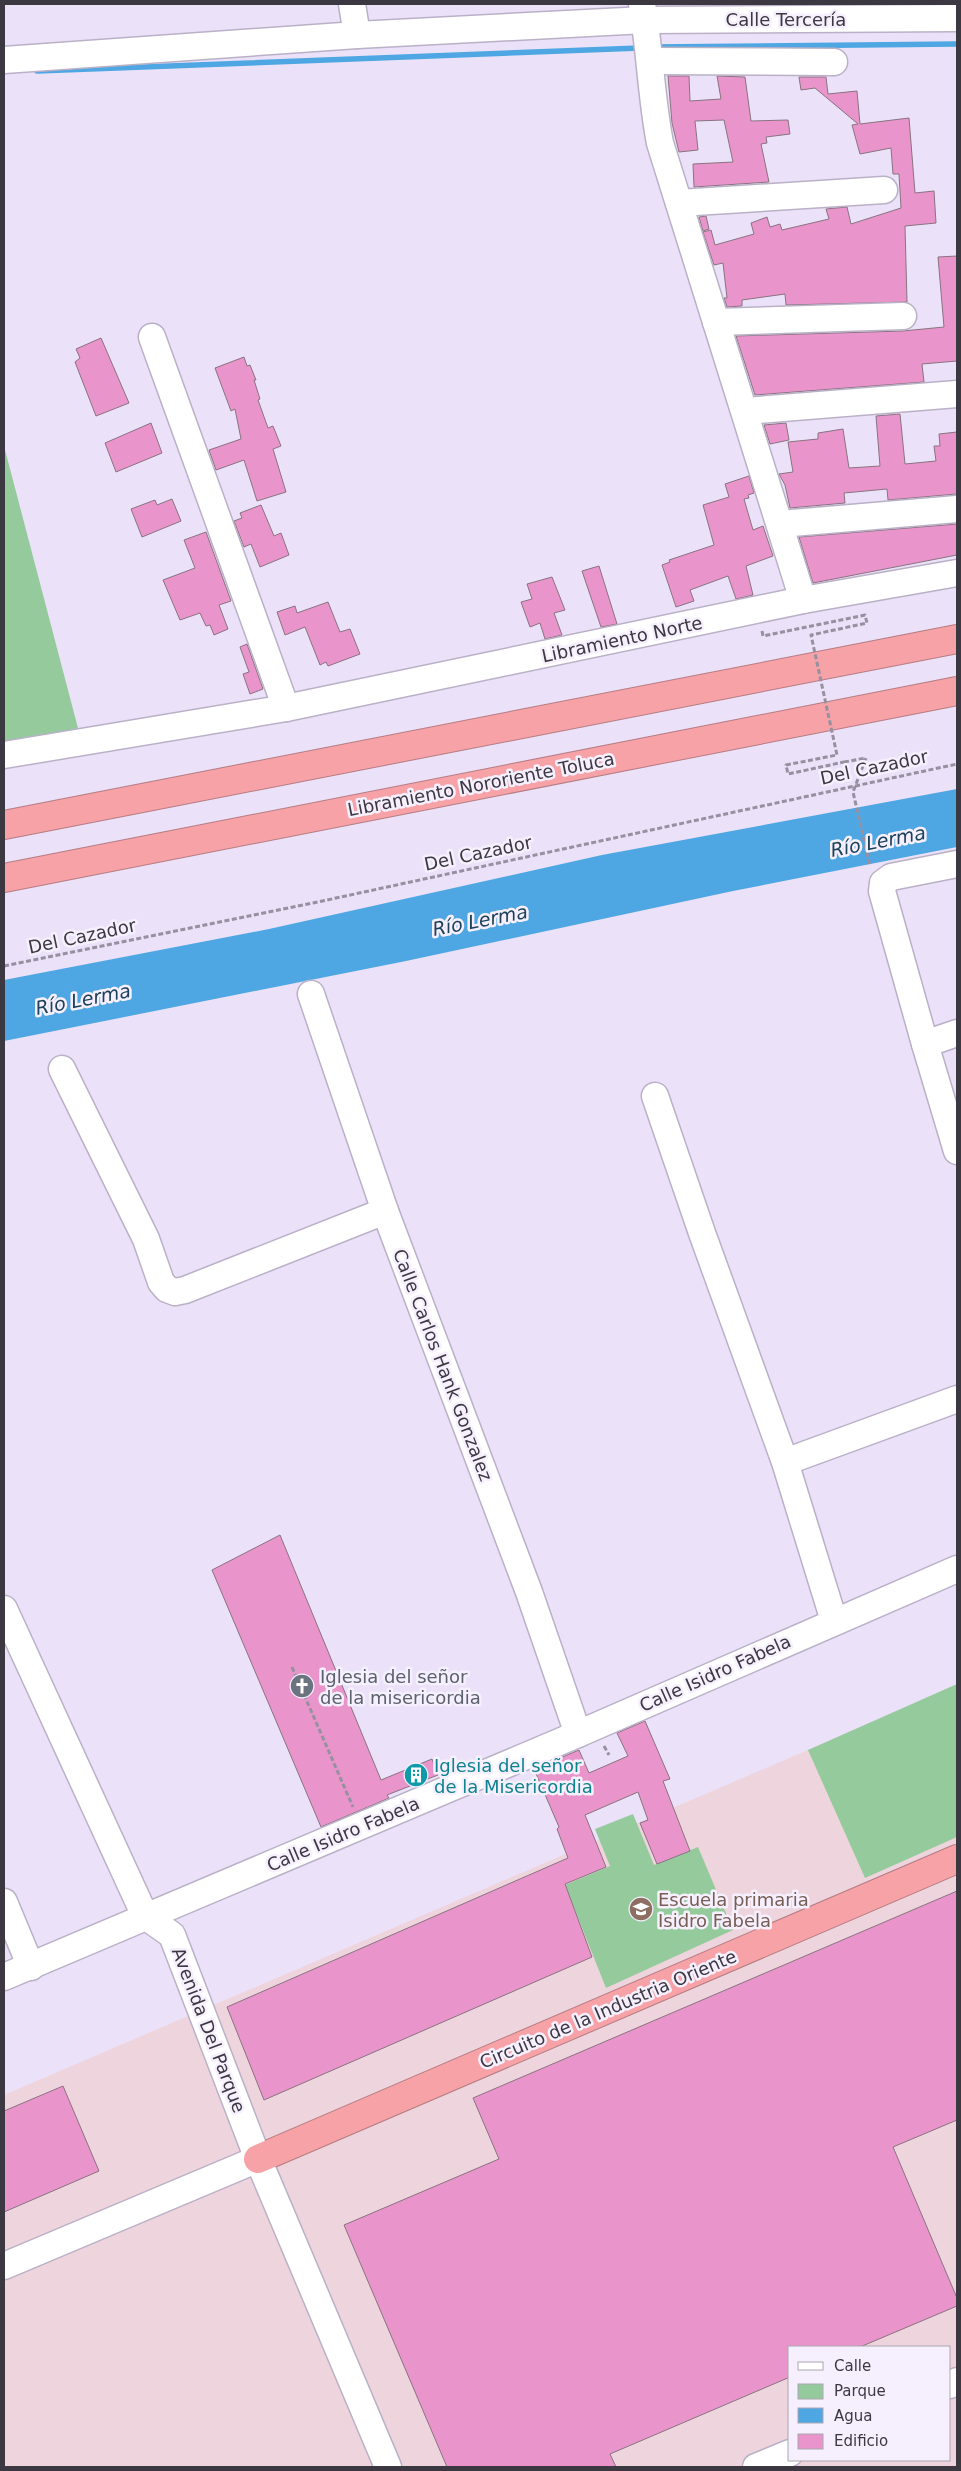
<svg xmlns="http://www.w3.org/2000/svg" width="961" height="2471" font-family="'DejaVu Sans',sans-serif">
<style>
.industrial{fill:#eed4dc;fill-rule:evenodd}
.green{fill:#95cb9c}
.water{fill:#4ea7e3}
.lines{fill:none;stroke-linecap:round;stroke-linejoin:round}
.stream{stroke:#4ea7e3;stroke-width:5.5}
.building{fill:#e995cc;stroke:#897380}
.minor-casing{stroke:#bab1c7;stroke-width:29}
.highway-casing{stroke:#b57d83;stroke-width:30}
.path{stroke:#9790a0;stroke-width:3;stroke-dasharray:5 2.5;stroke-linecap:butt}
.minor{stroke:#fff;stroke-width:26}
.highway{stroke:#f6a2a7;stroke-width:28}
.path-bridge{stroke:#9790a0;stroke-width:3;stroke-dasharray:5 2.5;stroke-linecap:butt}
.labels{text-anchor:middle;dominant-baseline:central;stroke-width:5;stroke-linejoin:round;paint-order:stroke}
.street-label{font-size:18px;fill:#3c3841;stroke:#f6f0fe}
.worship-label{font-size:18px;fill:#5b616d;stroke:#f6f0fe;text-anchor:start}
.culture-label{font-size:18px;fill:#0d838f;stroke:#f6f0fe;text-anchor:start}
.education-label{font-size:18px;fill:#785e54;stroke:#f6f0fe;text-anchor:start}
.water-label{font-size:19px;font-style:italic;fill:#1c415a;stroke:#f6f0fe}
</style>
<rect width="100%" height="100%" fill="#ebe1f8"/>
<path class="industrial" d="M957 1686V2467H4V2095ZM790 2347H950V2460H790Z"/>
<g class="green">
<path d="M4 446 79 732 4 746Z"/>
<path d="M957 1684V1837L865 1878 808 1750Z"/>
<path d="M633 1814 654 1865 698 1847 733 1930 606 1988 565 1885 610 1866 595 1829Z"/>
</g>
<path class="water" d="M957 789V847L733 891 406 961 4 1041V980L269 929 602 855Z"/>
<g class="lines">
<g class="stream">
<path d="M654 47 957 44"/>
<path d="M37 71 640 48"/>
</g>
</g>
<g class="building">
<path d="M668 76H689L690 101 721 99 717 76 745 77 751 121 788 120 790 134 766 137 767 143 761 144 769 182 694 187 693 164 733 162 724 120 695 121 698 150 679 152 672 123Z"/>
<path d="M799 77H826L828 94 857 91 860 124 909 118 915 193 934 191 936 223 905 226 907 302 786 305 785 294 742 300V306L727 307 724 298H727L723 263 714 265 703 232 711 230 715 245 754 234 751 223 767 217 770 227 780 224 782 230 829 219 826 209 847 207 851 224 901 208 899 174H893L891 148 860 154 852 125 858 124 815 88 801 90Z"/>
<path d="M706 216 709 229 703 231 699 217Z"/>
<path d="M957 256V361L922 364 924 382 755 395 736 336 903 331 944 327 938 257Z"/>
<path d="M101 338 129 403 96 416 75 362 80 358 76 349Z"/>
<path d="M244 357 247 366 250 365 256 380H254L260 399 258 400 268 428 273 426 281 446 273 449 286 492 257 501 244 460 216 470 209 450 241 439 235 409 231 411 215 368Z"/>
<path d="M900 414 905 464 936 461 934 446H940L939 434 957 432V494L888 500 887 489 844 493 845 503 790 508 785 485 779 474 793 472 788 442 818 439V433L843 429 849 468 880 466 876 416Z"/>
<path d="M151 423 162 453 116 472 105 443Z"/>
<path d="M786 423 789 440 770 444 764 425Z"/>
<path d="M749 476 754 493 748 495 749 498 744 499 753 530 763 526 773 556 746 566 753 595 736 599 728 576 690 590 694 601 676 607 662 565 670 562 669 560 714 545 703 505 729 497 725 484Z"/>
<path d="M172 499 181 521 142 537 131 509 155 500 157 505Z"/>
<path d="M261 505 274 536 281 533 289 555 260 567 251 544 244 547 234 521 242 518 240 513Z"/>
<path d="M957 524V555L813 583 799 537Z"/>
<path d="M206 532 231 601 219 605 228 629 214 635 210 625 206 626 200 613 180 620 163 580 195 568 184 540Z"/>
<path d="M599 566 617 624 601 627 582 571Z"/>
<path d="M552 577 565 610 554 613 562 635 545 639 540 623 530 627 521 602 532 599 527 584Z"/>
<path d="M328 602 340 632 350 629 360 654 328 666 326 662 320 665 305 627 285 635 277 612 295 606 297 613Z"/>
<path d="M247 644 263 689 250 694 243 674 249 672 240 647Z"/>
<path d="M280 1535 381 1780 432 1759 438 1775 387 1795 389 1798 321 1827 212 1570Z"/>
<path d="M645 1721 670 1779 663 1781 690 1851 657 1864 640 1823 648 1820 638 1792 585 1815 606 1867 565 1884 592 1957 264 2100 227 2007 568 1858 557 1829 559 1827 534 1769 579 1750 589 1773 628 1756 617 1733Z"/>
<path d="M957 1891V2120L893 2147 957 2298V2306L860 2347H790V2377L610 2454 616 2467H447L344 2225 499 2159 473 2098Z"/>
<path d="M63 2086 99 2171 4 2212V2111Z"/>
</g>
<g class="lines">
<g class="minor-casing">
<g id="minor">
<path d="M352 4 357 35"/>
<path d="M642 4C650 50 651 97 660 143L803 600"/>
<path d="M4 60 357 35 645 20 957 18"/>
<path d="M651 61 834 62"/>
<path d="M679 203 884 190"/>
<path d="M716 322 903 316"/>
<path d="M152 337 286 708"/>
<path d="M745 411 957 394"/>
<path d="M780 524 957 509"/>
<path d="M4 755 286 708 803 600 957 573"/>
<path d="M957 864 891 877 883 883 882 891 925 1044 957 1151"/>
<path d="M311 994 385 1211 529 1592 578 1734"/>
<path d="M925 1044 957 1033"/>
<path d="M62 1069 146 1239 161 1282 167 1289 175 1292 185 1290 385 1211"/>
<path d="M655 1096 702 1233 785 1462 834 1621"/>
<path d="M785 1462 957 1399"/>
<path d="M4 1609 145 1916 172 1935 258 2159 388 2467"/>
<path d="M4 1902 31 1967"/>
<path d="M4 1977 578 1734 957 1569"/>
<path d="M4 2266 258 2159"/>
<path d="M950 2385 957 2381"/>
<path d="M756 2467 790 2453"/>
</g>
</g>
<g class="highway-casing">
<g id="highway">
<path d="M4 825 957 639"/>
<path d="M4 878 957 691"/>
<path d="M258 2159 957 1859"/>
</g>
</g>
<g class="path">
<path d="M762 631 763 636 787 631"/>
<path d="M844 762 866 758 853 792 870 866"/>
<path d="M4 966 313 903 957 764"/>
<path d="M292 1667 353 1807"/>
<path d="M604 1746 609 1755"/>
</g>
<use href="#minor" class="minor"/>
<use href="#highway" class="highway"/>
<path class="path-bridge" d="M787 631 865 615 867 623 811 635 837 755 786 765 788 774 844 762"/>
</g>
<defs>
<g id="church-disc" transform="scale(1.25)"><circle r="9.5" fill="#6b7280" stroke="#f6f0fe"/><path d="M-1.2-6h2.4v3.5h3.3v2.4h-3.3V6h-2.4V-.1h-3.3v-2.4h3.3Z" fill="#fff"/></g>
<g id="building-disc" transform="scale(1.25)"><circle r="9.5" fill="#0f9aa8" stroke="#f6f0fe"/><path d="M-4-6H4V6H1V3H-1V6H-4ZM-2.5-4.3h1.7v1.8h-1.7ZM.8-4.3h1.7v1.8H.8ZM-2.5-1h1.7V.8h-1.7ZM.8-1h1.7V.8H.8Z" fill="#fff"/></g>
<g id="school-disc" transform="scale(1.25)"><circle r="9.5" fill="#8d6e63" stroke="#f6f0fe"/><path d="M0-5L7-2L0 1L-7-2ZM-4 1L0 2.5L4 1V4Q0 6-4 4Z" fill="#fff"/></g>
</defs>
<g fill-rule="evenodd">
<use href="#church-disc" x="302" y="1686"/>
<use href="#building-disc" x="416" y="1775"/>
<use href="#school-disc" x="641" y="1909"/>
</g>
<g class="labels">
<g class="street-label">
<text x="786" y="19">Calle Tercería</text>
<text transform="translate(622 639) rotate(-12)">Libramiento Norte</text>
<text transform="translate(874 767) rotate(-12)">Del Cazador</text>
<text transform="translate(481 784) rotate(-11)">Libramiento Nororiente Toluca</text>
<text transform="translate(478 853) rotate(-12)">Del Cazador</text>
<text transform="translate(82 936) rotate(-12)">Del Cazador</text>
<text transform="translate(443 1365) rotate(69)">Calle Carlos Hank Gonzalez</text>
<text transform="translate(715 1673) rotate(-24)">Calle Isidro Fabela</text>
<text transform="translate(343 1834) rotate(-23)">Calle Isidro Fabela</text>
<text transform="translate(608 2009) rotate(-23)">Circuito de la Industria Oriente</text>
<text transform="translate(209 2030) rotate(69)">Avenida Del Parque</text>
</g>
<g class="worship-label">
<text x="320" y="1676">Iglesia del señor<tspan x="320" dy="21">de la misericordia</tspan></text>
</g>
<g class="culture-label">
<text x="434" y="1765">Iglesia del señor<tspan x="434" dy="21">de la Misericordia</tspan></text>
</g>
<g class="education-label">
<text x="658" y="1899">Escuela primaria<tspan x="658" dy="21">Isidro Fabela</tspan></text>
</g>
<g class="water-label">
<text transform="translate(878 841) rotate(-11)">Río Lerma</text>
<text transform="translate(480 920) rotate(-11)">Río Lerma</text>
<text transform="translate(83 999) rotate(-11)">Río Lerma</text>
</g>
</g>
<rect width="961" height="2471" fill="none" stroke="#3c3841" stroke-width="10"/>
<rect x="788" y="2346" width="162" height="115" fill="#f6f0fe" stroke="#aca6b2"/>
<rect x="798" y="2362" width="25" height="8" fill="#ffffff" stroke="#aca6b2"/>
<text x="834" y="2371" font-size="15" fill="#3c3841">Calle</text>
<rect x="798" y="2384" width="25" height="15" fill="#95cb9c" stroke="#aca6b2"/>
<text x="834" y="2396" font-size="15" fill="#3c3841">Parque</text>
<rect x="798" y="2408" width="25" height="15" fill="#4ea7e3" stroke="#aca6b2"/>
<text x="834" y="2421" font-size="15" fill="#3c3841">Agua</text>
<rect x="798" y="2434" width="25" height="15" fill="#e995cc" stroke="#aca6b2"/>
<text x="834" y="2446" font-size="15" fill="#3c3841">Edificio</text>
</svg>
